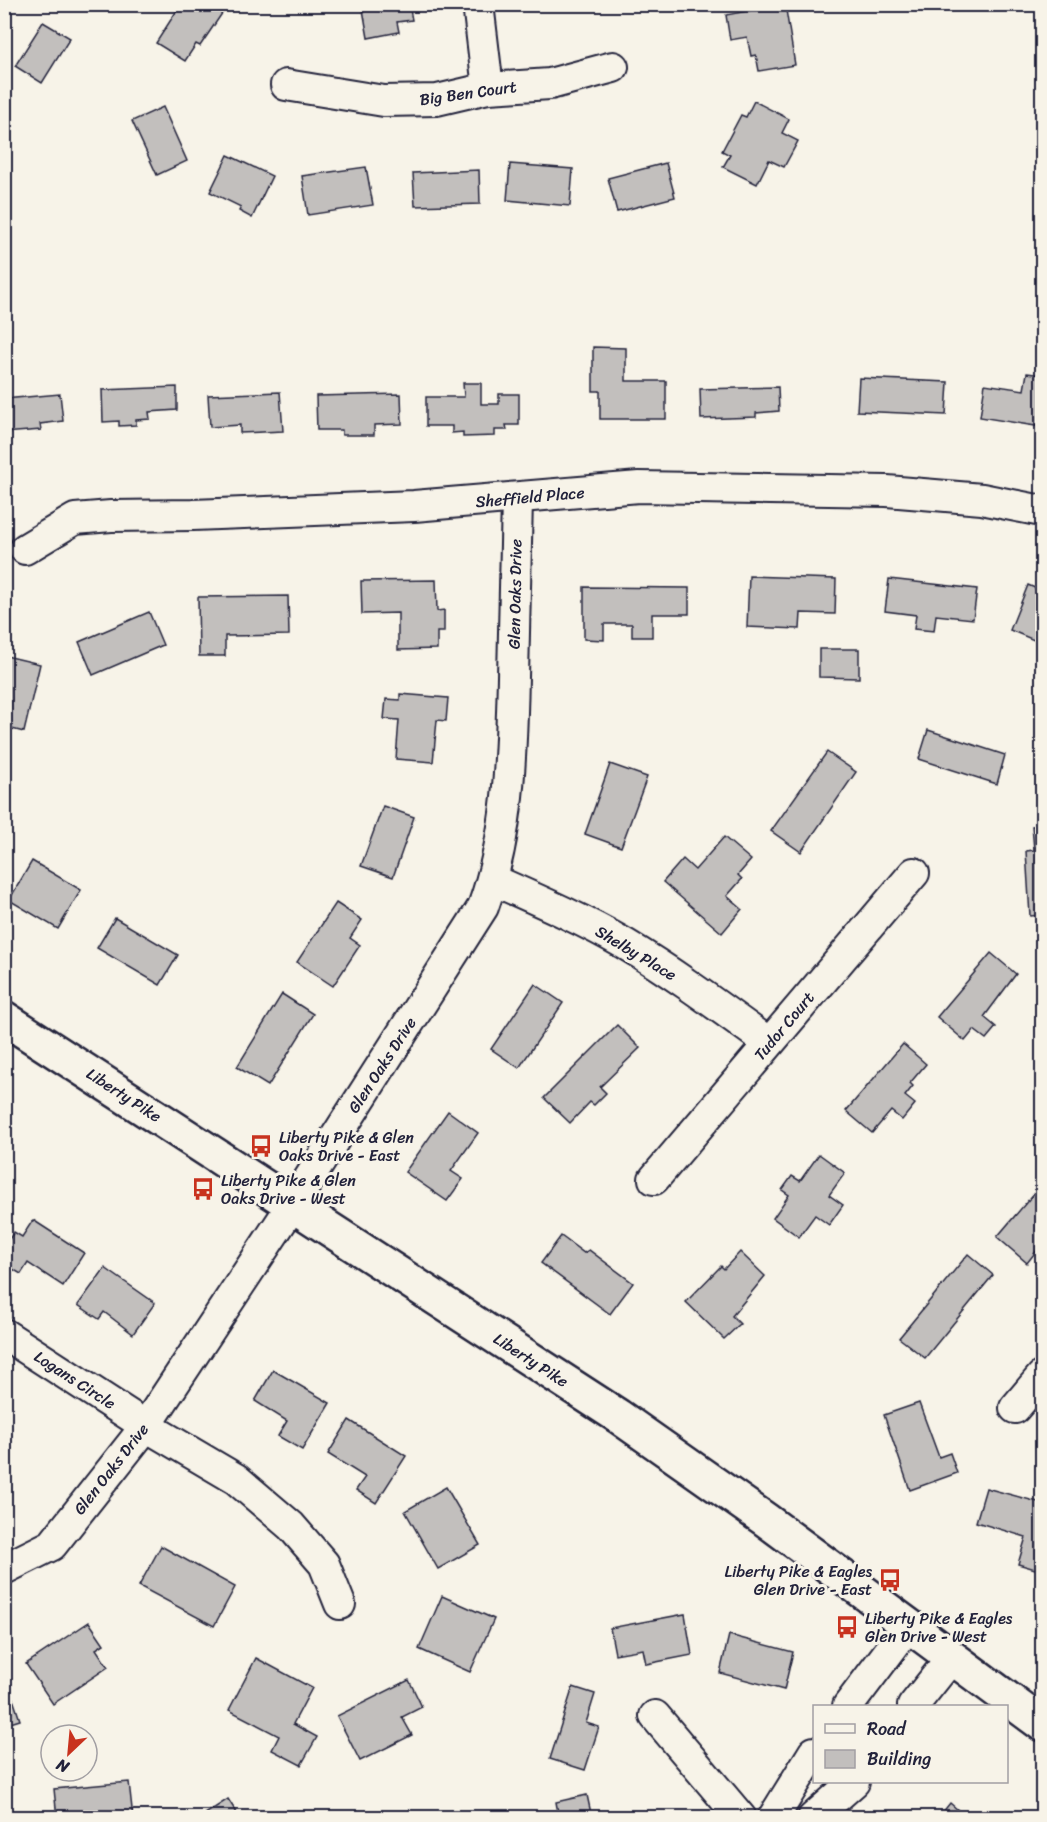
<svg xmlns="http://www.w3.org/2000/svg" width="1047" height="1822" font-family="Sriracha,sans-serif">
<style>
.building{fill:#c2bfbd;stroke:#22223b;stroke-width:1.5}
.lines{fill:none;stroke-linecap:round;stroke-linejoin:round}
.minor-casing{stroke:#22223b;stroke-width:34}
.tertiary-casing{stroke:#22223b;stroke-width:38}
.minor{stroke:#f7f3e8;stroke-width:30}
.tertiary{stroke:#f7f3e8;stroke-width:33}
.labels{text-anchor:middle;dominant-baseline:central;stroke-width:6;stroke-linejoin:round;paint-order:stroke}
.street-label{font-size:16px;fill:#22223b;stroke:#f7f3e8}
.poi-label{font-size:16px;fill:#22223b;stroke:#f7f3e8;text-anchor:start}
</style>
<rect width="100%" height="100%" fill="#f7f3e8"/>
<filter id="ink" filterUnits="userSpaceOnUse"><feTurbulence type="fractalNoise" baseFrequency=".0167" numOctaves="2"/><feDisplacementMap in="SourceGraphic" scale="12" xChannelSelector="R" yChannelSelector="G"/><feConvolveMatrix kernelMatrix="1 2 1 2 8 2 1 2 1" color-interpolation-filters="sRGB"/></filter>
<g filter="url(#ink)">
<g class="building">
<path d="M181 4H218L225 9 200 46 196 44 185 61 156 43Z"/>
<path d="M362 4H409L412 20 397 22 399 32 368 38Z"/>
<path d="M785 4 795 65 759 71 756 55 751 56 747 37 730 40 726 15Z"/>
<path d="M43 22 70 38 42 83 15 66Z"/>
<path d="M754 101 789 119 782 133 798 141 784 167 769 160 757 184 723 167 730 155 722 151 741 115 746 117Z"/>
<path d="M163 107 187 161 157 175 132 121Z"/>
<path d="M228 155 272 176 252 218 239 211 241 207 210 192Z"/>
<path d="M666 163 675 197 617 212 608 178Z"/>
<path d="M510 164 573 169 570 206 507 200Z"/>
<path d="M366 167 373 205 308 215 302 176Z"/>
<path d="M479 170 480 204 415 206 413 173Z"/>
<path d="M593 347 626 348V381H666V419H600V391H593Z"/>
<path d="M1027 373 1042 375V427L980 417 985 384 1024 390Z"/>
<path d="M859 378 948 382 946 415 857 411Z"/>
<path d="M463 383H481V404H499V394H519V425H506L507 430H495V436L463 437V432L452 433V426H426V397H464Z"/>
<path d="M177 387V410L149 412 150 419 136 420V425L119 426V421L103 422 102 390Z"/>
<path d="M778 387 779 411 756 413V417L701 419 700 389Z"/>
<path d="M280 392 283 431 240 433V425L210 427 208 395Z"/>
<path d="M60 394 63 421 40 424 41 430 4 433V399Z"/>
<path d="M401 394 402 424 374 425V435H342V430H317L316 396Z"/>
<path d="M749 576 836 579 835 614 801 613 800 629 747 627Z"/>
<path d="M889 579 977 589 973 619 936 615 934 631 914 629 916 615 885 611Z"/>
<path d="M436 580 437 611 444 610V632H437V649L398 650V613L362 614 361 581Z"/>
<path d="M1028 585 1042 591 1041 643 1010 630Z"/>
<path d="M584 587 689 588V614H652V637H632V624H604V640L584 639Z"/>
<path d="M288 596 289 635 225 636V656H199L198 597Z"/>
<path d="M149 612 163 645 93 675 79 642Z"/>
<path d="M819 649H859V678L819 677Z"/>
<path d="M6 656 40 664 24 732 4 727Z"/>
<path d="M400 694 448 698 446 721 437 720 433 762 396 759 399 720 384 719 386 699 400 700Z"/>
<path d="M928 730 1005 755 997 784 919 759Z"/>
<path d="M827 752 856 772 801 852 771 831Z"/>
<path d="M610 764 647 777 621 847 585 834Z"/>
<path d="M383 806 414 817 393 877 361 866Z"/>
<path d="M1042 825V915L1030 916 1026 851 1034 850 1032 826Z"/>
<path d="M724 837 751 860 738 875 742 879 727 896 742 909 722 933 663 882 683 859 695 870Z"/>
<path d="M32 861 81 890 58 929 9 900Z"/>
<path d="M336 903 362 920 350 938 360 945 333 986 297 962Z"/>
<path d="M115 918 178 955 160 985 97 948Z"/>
<path d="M991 953 1016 974 984 1017 996 1027 986 1039 974 1030 965 1041 937 1017Z"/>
<path d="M535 984 563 1003 519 1068 491 1049Z"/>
<path d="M282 994 313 1014 268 1086 237 1067Z"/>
<path d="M617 1025 640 1048 600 1087 606 1093 594 1105 590 1102 570 1123 544 1098Z"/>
<path d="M903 1044 926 1064 910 1083 913 1086 905 1096 915 1104 902 1120 891 1111 872 1133 846 1111Z"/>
<path d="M448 1111 478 1133 451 1171 463 1179 447 1201 405 1172Z"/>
<path d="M819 1154 845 1173 829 1195 843 1205 829 1225 815 1215 799 1237 773 1218 789 1195 782 1190 792 1176 800 1181Z"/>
<path d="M1042 1184V1244L1027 1263 997 1237Z"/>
<path d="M33 1220 84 1253 63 1286 28 1263 21 1274 4 1264V1246L14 1232 22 1237Z"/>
<path d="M561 1236 584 1253 589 1250 633 1283 610 1314 541 1263Z"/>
<path d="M740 1252 765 1276 732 1316 740 1324 724 1339 686 1302 721 1266 724 1269Z"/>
<path d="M968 1254 993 1275 925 1358 899 1338Z"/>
<path d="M105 1268 155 1303 133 1334 104 1312 99 1319 78 1305Z"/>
<path d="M273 1370 330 1403 302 1450 278 1436 287 1421 255 1401Z"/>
<path d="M919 1403 939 1457 950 1453 957 1473 910 1490 884 1415Z"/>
<path d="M349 1420 406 1456 376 1503 356 1490 365 1477 328 1454Z"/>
<path d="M446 1487 480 1545 438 1569 405 1511Z"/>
<path d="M986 1488 1042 1503V1571L1018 1564 1026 1537 976 1522Z"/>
<path d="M161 1546 235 1587 214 1626 139 1586Z"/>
<path d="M442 1596 494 1619 470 1672 419 1649Z"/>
<path d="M685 1614 692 1655 646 1664 643 1649 615 1654 610 1628Z"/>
<path d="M89 1622 104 1644 96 1649 108 1667 53 1704 26 1664Z"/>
<path d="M729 1635 793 1652 784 1690 720 1673Z"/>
<path d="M256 1658 312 1688 293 1724 317 1737 301 1765 272 1750 279 1736 229 1710Z"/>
<path d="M6 1678 20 1720 4 1725V1679Z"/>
<path d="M409 1680 422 1707 402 1717 412 1735 360 1761 337 1716Z"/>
<path d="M573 1687 595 1694 586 1723 599 1727 585 1770 550 1759Z"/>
<path d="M129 1782 133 1818H57L54 1789Z"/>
<path d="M587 1795 592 1818H559L556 1802Z"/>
<path d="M228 1799 240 1818H199Z"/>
<path d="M950 1803 967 1818H938Z"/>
</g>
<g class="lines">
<g class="minor-casing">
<g id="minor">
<path d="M478 4 488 88"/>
<path d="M286 85 384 101 437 100 488 88 550 84 613 67"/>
<path d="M25 549 75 519 111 516 193 515 414 506 639 487 887 491 982 499 1042 511"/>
<path d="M493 880C538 900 582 919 625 944 675 974 722 1009 769 1043"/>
<path d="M654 1179 914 873"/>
<path d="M4 1334 146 1426 236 1479 291 1526 324 1564 340 1604"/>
<path d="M1015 1408 1042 1376"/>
<path d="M4 1569 52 1545 146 1426 293 1204 483 907C510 832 511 755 513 677 514 617 516 558 517 499"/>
<path d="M848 1706 909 1625"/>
<path d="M913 1706 952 1657"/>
<path d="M655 1716 741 1818"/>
<path d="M773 1818 814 1752"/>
<path d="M813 1818 854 1782"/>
</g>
</g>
<g class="tertiary-casing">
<path id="tertiary" d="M4 1018 618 1416 766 1520 1042 1724"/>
</g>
<use href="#minor" class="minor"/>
<use href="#tertiary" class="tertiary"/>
</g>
</g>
<defs>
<g id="bus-bare" transform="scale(1.8)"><path d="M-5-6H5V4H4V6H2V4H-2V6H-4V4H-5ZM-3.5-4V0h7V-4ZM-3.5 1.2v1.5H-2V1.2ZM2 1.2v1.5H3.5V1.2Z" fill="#c8321e" stroke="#f7f3e8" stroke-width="2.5" paint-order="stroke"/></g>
</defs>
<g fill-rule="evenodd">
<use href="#bus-bare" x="261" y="1146"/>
<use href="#bus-bare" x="203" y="1189"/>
<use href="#bus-bare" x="890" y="1580"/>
<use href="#bus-bare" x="847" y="1627"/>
</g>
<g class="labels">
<g class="street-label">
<text transform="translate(468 93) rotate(-8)">Big Ben Court</text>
<text transform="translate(530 497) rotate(-5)">Sheffield Place</text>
<text transform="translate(515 594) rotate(-89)">Glen Oaks Drive</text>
<text transform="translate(636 953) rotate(31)">Shelby Place</text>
<text transform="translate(784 1026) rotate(-50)">Tudor Court</text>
<text transform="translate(382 1065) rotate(-57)">Glen Oaks Drive</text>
<text transform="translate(124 1095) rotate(33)">Liberty Pike</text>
<text transform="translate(531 1360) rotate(33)">Liberty Pike</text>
<text transform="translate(75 1380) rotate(33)">Logans Circle</text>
<text transform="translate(111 1469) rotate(-52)">Glen Oaks Drive</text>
</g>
<g class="poi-label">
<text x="279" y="1137">Liberty Pike &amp; Glen<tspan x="279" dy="18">Oaks Drive - East</tspan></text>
<text x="221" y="1180">Liberty Pike &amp; Glen<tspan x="221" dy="18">Oaks Drive - West</tspan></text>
<text x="872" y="1571" text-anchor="end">Liberty Pike &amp; Eagles<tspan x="872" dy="18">Glen Drive - East</tspan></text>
<text x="865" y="1618">Liberty Pike &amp; Eagles<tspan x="865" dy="18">Glen Drive - West</tspan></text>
</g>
</g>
<rect width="1047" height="1822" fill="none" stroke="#f7f3e8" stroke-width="24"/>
<rect x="12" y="12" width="1023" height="1798" fill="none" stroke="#22223b" stroke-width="2" filter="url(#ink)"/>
<rect x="813" y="1705" width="195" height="78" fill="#f7f3e8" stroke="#a29fa3" stroke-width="1.5"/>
<rect x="825" y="1724" width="30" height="9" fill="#f7f3e8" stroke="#a29fa3" stroke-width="1.5"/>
<text x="867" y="1735" font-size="18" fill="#22223b">Road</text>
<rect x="825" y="1750" width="30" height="18" fill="#c2bfbd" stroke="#a29fa3" stroke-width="1.5"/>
<text x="867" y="1765" font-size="18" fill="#22223b">Building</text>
<g transform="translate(69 1753) rotate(206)"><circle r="28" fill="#f7f3e8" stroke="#a29fa3" stroke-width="1.5"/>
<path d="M0-4.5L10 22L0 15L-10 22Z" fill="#c8321e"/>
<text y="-9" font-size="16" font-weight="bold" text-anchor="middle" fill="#22223b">N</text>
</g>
</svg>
